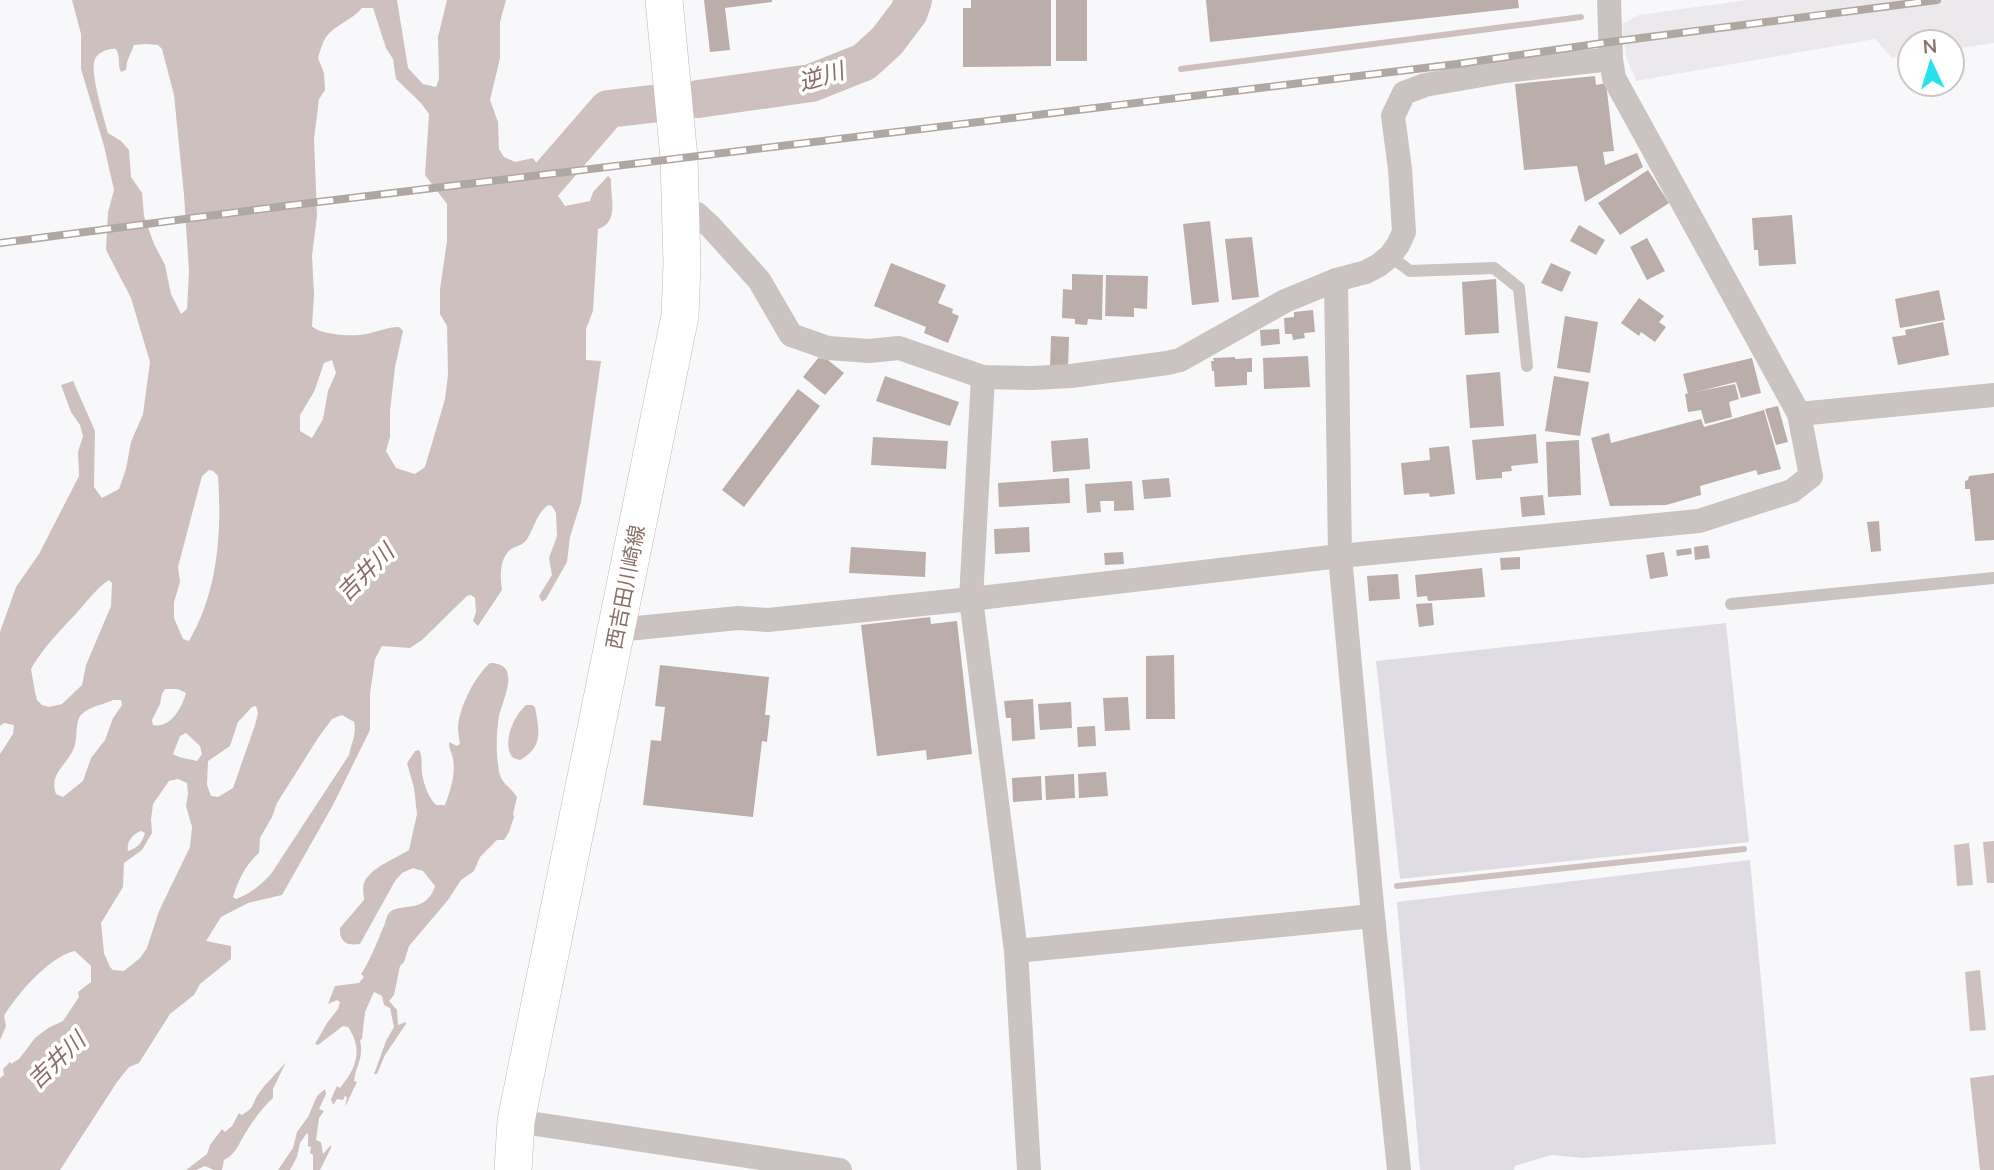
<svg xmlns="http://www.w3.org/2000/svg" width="1994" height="1170" font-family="Mulish,'Noto Sans JP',sans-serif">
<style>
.built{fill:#ebe9eb}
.green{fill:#dfdce4}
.water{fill:#cec0bf;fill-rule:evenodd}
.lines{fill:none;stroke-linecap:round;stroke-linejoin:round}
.stream{stroke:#cec0bf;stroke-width:6}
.river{stroke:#cec0bf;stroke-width:38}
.building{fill:#baadaa}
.secondary-casing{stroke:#c1b8b5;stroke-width:38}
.lane{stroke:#cac3c1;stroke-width:12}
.street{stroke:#cac3c1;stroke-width:24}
.secondary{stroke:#fff;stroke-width:37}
.rail-casing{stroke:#b0a6a2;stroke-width:8}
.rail{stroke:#fff;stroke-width:5;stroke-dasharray:16;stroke-linecap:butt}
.labels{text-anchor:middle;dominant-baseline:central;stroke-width:7;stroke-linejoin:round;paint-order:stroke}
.street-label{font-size:21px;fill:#8a7168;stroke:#fff}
.water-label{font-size:23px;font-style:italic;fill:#8b6c69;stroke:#fff}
</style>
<rect width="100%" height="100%" fill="#f8f8fa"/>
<path class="built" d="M1747 0H1994V43L1952 49V42H1910V55L1892 58 1875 39 1636 81 1626 57 1622 24 1639 15Z"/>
<g class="green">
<path d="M1726 623 1749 842 1400 879 1376 661Z"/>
<path d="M1750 860 1776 1144 1583 1158 1551 1155 1515 1166 1514 1170H1420L1397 902Z"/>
</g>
<g class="water">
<path d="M72 0H397L408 68 423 84 436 87 439 79 438 37 447 0H506L500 22V58L490 100 498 122 499 149 504 157 515 162 533 158 565 206 590 201 593 192 608 176 611 179C610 197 620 222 598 229L593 311 586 329V360L601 361 581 502 570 537 567 562 546 599 542 602 539 596 552 575 549 558 557 536 556 513 552 506 548 505C536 514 535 527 527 539 523 545 519 545 513 548 499 556 500 577 502 590L478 626 473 621 476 612 475 598 471 595 467 596 422 640 410 648 382 646 375 659 370 694V730L333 805 282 895 248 903 221 917 206 941 231 946V959L200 984 194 995 170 1014 139 1063 129 1067 117 1082 60 1170H0V1078L4 1075 3 1069 10 1062 11 1064 19 1059 35 1038 48 1028 63 1021 79 997 78 992 91 982V966L75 951C50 956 16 995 4 1016L6 1026 0 1040V754L13 734 14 725 4 723 0 726V632L16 587 39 554 79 476 78 452 83 436 80 425 71 412 61 385 73 381 95 431 94 487 102 498 119 489 126 469 131 442 143 414 150 362 131 298 106 250 108 212 114 190 104 146 81 69V34ZM362 8H373L386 48 393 59 396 79 421 103 429 114 425 175 447 204V241L440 289V314L447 326 448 375 445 399 425 467 415 474 396 468 386 451 390 437V411L395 367 403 331 399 327C387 327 377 332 366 334 354 337 320 335 312 326L314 294 312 256 317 216 314 139 319 99 325 90 324 73 318 58C320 51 322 43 326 37 335 25 352 20 362 8ZM145 44 158 45 162 49 174 95 184 195 189 271 187 309 181 314 171 294 165 265 154 244 144 216 142 193 131 177 129 150 121 141 108 133C104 119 91 75 94 62 96 53 108 48 116 49 121 57 117 64 121 72L126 70 127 62 134 45ZM332 360 336 373 328 391 323 419 312 438 300 431V415L314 392 324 363ZM209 470 213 471 218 476C222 532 218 592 189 641L183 639 174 618V602L180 582 178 567 202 476ZM109 580 112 583 111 606 86 665 82 685 62 704 49 707 42 705 37 700 35 692 31 669C44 646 63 628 81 608 90 598 97 588 109 580ZM165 689H178L186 693C182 707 171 729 153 725L152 720 160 704 162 694ZM113 700H121L122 705 113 718 105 740 91 758 83 781 63 797 56 794C49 774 65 767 73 750 78 741 75 727 79 718 85 707 103 705 113 700ZM256 706 258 713 255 725 233 788 218 797 211 796 207 785 208 761 230 746 238 722 252 707ZM342 715 354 722C357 735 351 743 349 755L271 874C261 885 250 894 236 899L233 897C238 881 245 865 259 853L260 838 272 817 277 803 318 738 332 719ZM186 733 200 746 202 754 197 761 179 757 173 754 180 736ZM178 779 187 783 188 794 186 806 192 827 190 847 159 911 147 948 140 958 124 971 113 970 110 967 104 953 101 923 123 887 124 863 142 850 152 833 151 820 153 804 169 781ZM141 831 145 833C142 843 138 848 128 851 126 843 133 833 141 831Z"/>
<path d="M490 663C523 663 502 701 499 716 496 732 496 756 499 771 501 784 511 787 517 797L513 814 514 817 509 832 504 840H497L480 857 474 871 461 880 448 900 409 946 404 962 400 966 394 995 389 1001 397 1010 398 1025 406 1022V1024L385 1055 377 1074H374L386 1041 394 1027 390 1008 384 1005 382 996 374 992 365 1012 362 1039 360 1040C364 1059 356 1064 354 1081L357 1082 345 1107 347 1097 345 1096 343 1100 337 1099 333 1105 331 1099 337 1086 340 1088C357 1068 363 1049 348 1027L343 1026 318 1045 315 1044 327 1023 338 1009 340 1002 337 1000 328 1004 335 986 359 983 364 977 361 974C368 965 378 940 383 928 386 923 386 916 389 913 398 902 426 915 435 886L423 871 413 868 402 873 395 881 360 944C347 946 339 942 340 928L364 900C364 895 362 888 364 883 371 867 395 859 409 850L417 814 414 788 407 763 415 751 419 750C423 758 421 765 422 773 424 785 428 797 436 805H445C450 792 456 773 453 759 452 753 449 749 449 742L457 746 460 744C459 738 458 732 458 726 460 706 475 676 490 663Z"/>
<path d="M526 705H532L535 707C539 730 544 747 520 760L513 758C501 744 514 715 526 705Z"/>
<path d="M1994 841V883H1987L1983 842Z"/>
<path d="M1969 843 1973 885 1957 886 1954 845Z"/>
<path d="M1980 970 1986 1030 1970 1031 1965 972Z"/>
<path d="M286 1062 273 1089V1098C263 1107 255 1118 248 1129 240 1140 237 1154 224 1160L222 1170H214L205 1166 196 1170H186L207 1154 210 1145 222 1129 225 1132 232 1126 239 1113 242 1115C257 1106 251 1104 259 1093 266 1083 278 1072 286 1062Z"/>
<path d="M1994 1075V1170H1980L1970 1078Z"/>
<path d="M325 1089 326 1094 319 1109 324 1111 319 1118 316 1140 321 1142 323 1154 331 1145V1148L320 1170H313V1155L310 1153 311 1147 308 1146V1134L307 1133 300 1143 297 1157 290 1170H278L293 1148 297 1132 308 1117 317 1096Z"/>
</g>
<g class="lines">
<g class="stream">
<path d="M1181 69 1581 17"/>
<path d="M1397 886 1744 849"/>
</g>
<g class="river">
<path d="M698 99 811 83 864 62 887 41 909 12 913 0"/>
<path d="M508 210 536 192 608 109 651 104"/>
</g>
</g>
<g class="building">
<path d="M704 0H772V2L725 8 730 50 710 52Z"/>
<path d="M971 0H1051V66L963 67V8H971Z"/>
<rect x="1056" y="0" width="31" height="61"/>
<path d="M1206 0H1518L1519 8 1210 42Z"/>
<path d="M1595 76 1596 85 1606 83 1614 151 1603 152 1605 165 1637 153 1643 167 1585 202 1577 166 1524 170 1515 84Z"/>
<path d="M1648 170 1669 203 1620 235 1598 203Z"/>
<path d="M1792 215 1796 264 1759 266 1758 250H1754L1752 218Z"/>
<path d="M1210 221 1219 302 1192 305 1183 224Z"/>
<path d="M1579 225 1605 240 1596 255 1570 241Z"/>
<path d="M1252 237 1259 297 1232 300 1225 239Z"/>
<path d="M1647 238 1665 271 1647 280 1630 247Z"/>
<path d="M891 263 946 285 938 303 953 309 952 313 959 316 948 343 924 333 926 327 874 306Z"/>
<path d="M1551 263 1571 272 1562 292 1541 283Z"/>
<path d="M1072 274 1103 275 1102 320 1088 319 1087 325 1075 324V319L1062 318 1063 289 1072 290Z"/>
<path d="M1106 275 1148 276 1147 309 1134 308V317L1105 316Z"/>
<path d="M1496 279 1499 333 1465 335 1462 282Z"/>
<path d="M1939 290 1945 320 1900 328 1895 299Z"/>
<path d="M1639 298 1664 316 1659 322 1666 327 1655 342 1641 332 1639 336 1621 323Z"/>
<path d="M1313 310 1315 332 1304 333 1305 338 1293 340 1292 334H1285L1284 318 1294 317V312Z"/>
<path d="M1565 316 1598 322 1590 373 1557 368Z"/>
<path d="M1943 322 1949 355 1898 365 1892 337 1906 335 1905 330Z"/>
<path d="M1279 329 1280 344 1261 346 1260 330Z"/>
<path d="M1051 336 1069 337 1068 368H1050Z"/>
<path d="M823 356 844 373 825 395 803 377 819 357 821 359Z"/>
<path d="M1308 356 1310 387 1264 389 1263 358Z"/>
<path d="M1235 357V359L1252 358V372H1247V385L1215 387 1214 371H1212L1211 361H1214L1213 358Z"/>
<path d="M1752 358 1761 393 1741 398 1736 382 1688 394 1683 374Z"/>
<path d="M1500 372 1504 426 1470 428 1466 375Z"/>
<path d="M885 376 959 402 950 426 876 401Z"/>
<path d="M1554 376 1589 382 1580 436 1545 431Z"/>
<path d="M1735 384 1739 399 1729 402 1732 417 1705 424 1701 410 1688 412 1685 394Z"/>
<path d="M798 389 820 406 744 507 722 490Z"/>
<path d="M1778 406 1788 442 1776 445 1765 409Z"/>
<path d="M1764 410 1781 469 1758 475 1756 470 1700 486 1701 495 1666 505 1610 506 1591 438 1609 433 1611 443 1701 419 1704 427Z"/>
<path d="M1536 434 1538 463 1511 466 1512 471 1502 472V478L1476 480 1472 440Z"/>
<path d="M873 437 948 441 946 469 871 465Z"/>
<path d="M1088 438 1090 469 1053 472 1051 441Z"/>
<path d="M1579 440 1581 495 1548 497 1546 442Z"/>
<path d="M1449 446 1455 494 1430 497 1429 493 1404 495 1401 463 1430 460 1429 448Z"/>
<path d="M1994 473V540L1975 541 1970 489H1965V481L1968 480 1969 476Z"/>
<path d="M1069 478 1070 503 999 507 998 483Z"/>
<path d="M1169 478 1171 497 1144 499 1142 480Z"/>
<path d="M1132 481 1134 510 1114 511V501H1100L1101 512 1087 513 1085 484Z"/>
<path d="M1543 495 1545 515 1522 517 1520 497Z"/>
<path d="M1879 521 1881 551 1871 552 1867 522Z"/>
<path d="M1029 527 1030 552 995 554 994 529Z"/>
<path d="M1708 545 1710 558 1695 560 1694 547Z"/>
<path d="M851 547 926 552 925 577 849 573Z"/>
<path d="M1691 548 1692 554 1677 556 1676 550Z"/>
<path d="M1123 552 1124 564 1105 565 1104 553Z"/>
<path d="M1664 552 1668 576 1650 579 1646 555Z"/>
<path d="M1520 557V569L1501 570 1500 558Z"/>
<path d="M1482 568 1485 597 1428 601 1427 596 1417 597 1415 575Z"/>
<path d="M1398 574 1400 599 1369 601 1367 576Z"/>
<path d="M1432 603 1434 625 1419 627 1416 604Z"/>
<path d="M930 617 931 624 957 621 972 754 927 760 926 750 877 756 861 625Z"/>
<path d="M1174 655 1175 719H1146V656Z"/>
<path d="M660 665 769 677 765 715H770L767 742 762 741 753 817 643 805 651 740 661 741 665 707 655 706Z"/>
<path d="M1128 697 1130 730 1105 731 1103 698Z"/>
<path d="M1033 699 1035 739 1012 741 1011 718H1006L1004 701Z"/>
<path d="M1071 702 1072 728 1040 730 1038 704Z"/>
<path d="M1095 726 1096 746 1078 747 1077 727Z"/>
<path d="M1106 772 1108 796 1079 798 1078 774Z"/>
<path d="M1074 774 1075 798 1046 800 1045 776Z"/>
<path d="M1041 776 1042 800 1013 802 1012 778Z"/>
</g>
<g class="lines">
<g class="secondary-casing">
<path id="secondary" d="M513 1170 516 1121 680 316 682 264 679 158 664 0"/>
</g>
<g class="lane">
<path d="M1390 256 1410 271 1494 268 1519 288 1527 366"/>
<path d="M1731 604 1994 578"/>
</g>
<g class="street">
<path d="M681 212 697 214 711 227 759 280 791 335 828 348 869 351 899 348 983 377 1033 378 1071 376 1167 363 1180 360 1285 301 1336 280 1366 272 1379 265 1390 256 1398 245 1404 232 1400 169 1393 116 1404 93 1425 85 1505 71 1611 59"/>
<path d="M1336 280 1340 556 1373 916 1399 1170"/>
<path d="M983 377 971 599 1016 951 1029 1170"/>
<path d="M1799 414 1994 395"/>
<path d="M617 630 738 618 768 620 971 599 1340 556 1699 521 1792 491 1811 476 1799 414 1614 78 1611 59 1609 0"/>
<path d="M1016 951 1373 916"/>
<path d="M516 1121 840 1170"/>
</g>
<use href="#secondary" class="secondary"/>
<g class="rail-casing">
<path id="rail" d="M0 243 285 206 1457 64 1610 42 1937 0"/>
</g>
<use href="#rail" class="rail"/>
</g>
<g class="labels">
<g class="street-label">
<text transform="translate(625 587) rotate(-79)">西吉田川崎線</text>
</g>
<g class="water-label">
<text transform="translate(821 76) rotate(-17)">逆川</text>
<text transform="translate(365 572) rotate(-45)">吉井川</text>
<text transform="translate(56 1060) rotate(-44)">吉井川</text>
</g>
</g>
<g transform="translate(1931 63) rotate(356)"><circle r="33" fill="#ffffff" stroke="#d0c6c3" stroke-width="2"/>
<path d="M0-5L12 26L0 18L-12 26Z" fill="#27e1eb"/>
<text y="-10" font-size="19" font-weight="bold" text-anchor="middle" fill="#8a7168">N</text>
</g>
</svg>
